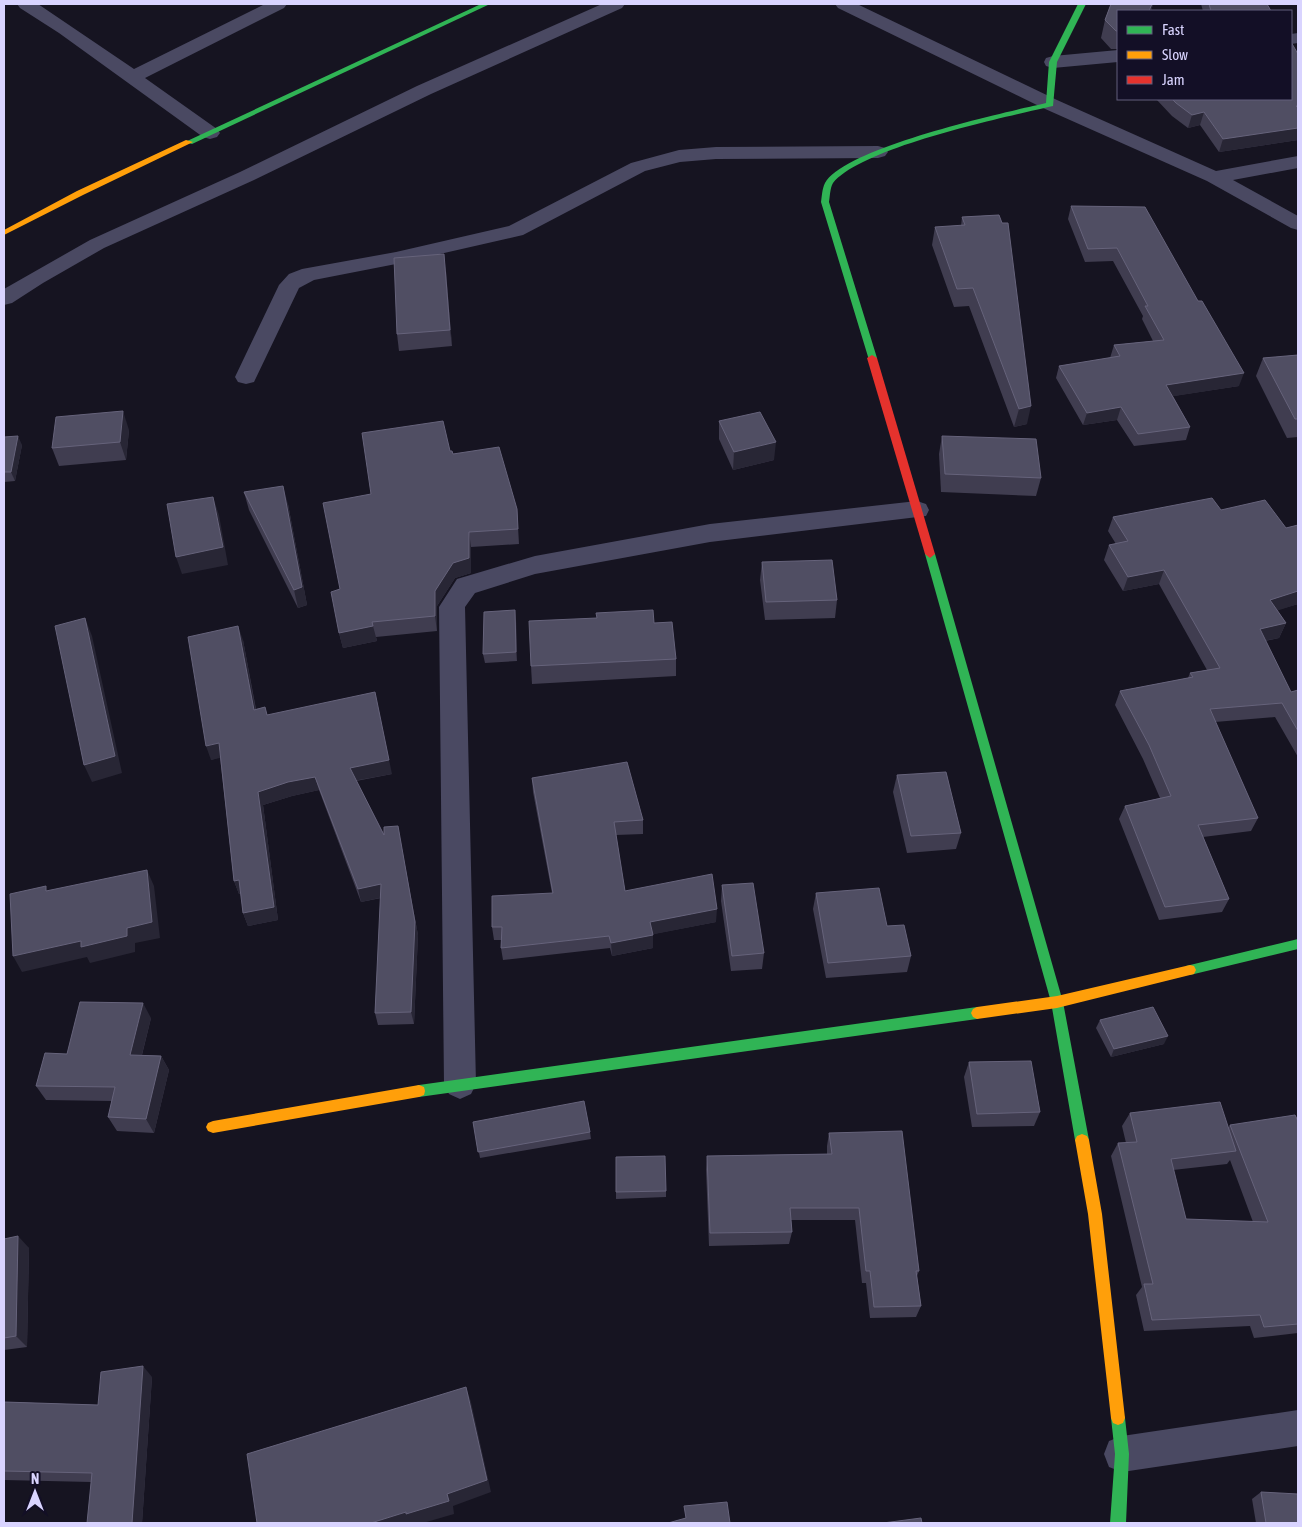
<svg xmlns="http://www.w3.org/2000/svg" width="1302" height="1527" font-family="'Asap Condensed',sans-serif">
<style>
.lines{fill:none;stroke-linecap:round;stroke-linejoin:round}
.street{fill:#4a4962;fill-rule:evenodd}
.fast{fill:#30b455;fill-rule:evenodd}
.slow{fill:#ff9f0a;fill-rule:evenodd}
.jam{fill:#e5322d;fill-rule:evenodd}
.wall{fill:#403d50;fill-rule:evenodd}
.shaded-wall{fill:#282635}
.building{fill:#504e63;stroke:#66637b}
</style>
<rect width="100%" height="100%" fill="#161421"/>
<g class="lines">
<g class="street">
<path d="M17 4H38L134 69 265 4H287L284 8 145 78 217 129 220 133 217 137 210 139 203 137 59 33 20 8Z"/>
<path d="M602 4H625L622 8 431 94 254 180 104 248 43 283 12 303 4 305V289L90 240 240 172 417 86Z"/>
<path d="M835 4H857L1057 100 1216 171 1298 156V168L1233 180 1298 216V230L1291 228 1207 181 1043 108 838 8Z"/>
<path d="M1298 33V43L1291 44V34Z"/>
<path d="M1118 50V62L1053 68 1046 66 1044 62 1046 58 1053 56Z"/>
<path d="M878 146 885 148 888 152 885 156 878 158 716 159 680 162 645 171 523 235 396 264 314 280 299 288 254 382 246 384 238 382 235 377 279 285 289 274 302 269 396 252 509 226 631 163 679 150 716 147Z"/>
<path d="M917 501 926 504 929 510 926 516 710 542 535 574 475 593 465 607 476 1084 471 1094 460 1099 449 1094 444 1084 439 607 457 579 535 556 710 524Z"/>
<path d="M1298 1410V1446L1122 1472 1109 1467 1104 1454 1109 1441 1122 1436Z"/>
</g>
<g class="fast">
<path d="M481 4H490L192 144 185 142Z"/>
<path d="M1078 4H1086L1057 62 1053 106C1005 117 862 147 833 183 830 188 830 196 829 202L877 358 875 360H869L821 202C822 196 822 189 825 183 846 147 1003 113 1046 103L1049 62Z"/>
<path d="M930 550 935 554 1063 1002 1089 1140 1087 1144 1082 1146 1077 1144 1075 1140 1051 1002 925 554Z"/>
<path d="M1298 939V949L1190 975 1186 974 1184 970 1186 966 1190 965Z"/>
<path d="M977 1007 981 1009 983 1013 981 1017 977 1019 419 1097 414 1095 413 1091 414 1087 419 1085Z"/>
<path d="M1118 1411 1123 1413 1125 1418 1129 1454 1126 1523H1110L1115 1454 1111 1418 1113 1413Z"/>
</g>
<g class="slow">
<path d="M186 140 193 142 83 195 4 235V230L77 191Z"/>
<path d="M1190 965 1194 966 1196 970 1194 974 1190 975 1057 1008 977 1019 973 1017 971 1013 973 1009 977 1007 1057 996Z"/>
<path d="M419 1085 424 1087 425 1091 424 1095 419 1097 213 1133 208 1131 206 1127 208 1123 213 1121Z"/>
<path d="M1082 1134 1087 1136 1089 1140 1102 1214 1125 1418 1123 1423 1118 1425 1113 1423 1111 1418 1088 1214 1075 1140 1077 1136Z"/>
</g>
<path class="jam" d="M872 355 877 358 935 554 930 558 925 554 867 358Z"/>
</g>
<g class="wall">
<path d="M1111 4H1153L1151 11H1118V49H1111L1101 38 1105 20Z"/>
<path d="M1201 4H1267L1271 11H1203Z"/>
<path d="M1298 54V140L1219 152 1200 125 1188 128 1172 116 1156 99H1291Z"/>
<path d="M1071 206 1145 207 1239 386 1173 396 1190 427 1186 440 1134 446 1117 420 1083 425 1056 378 1059 366 1110 358 1114 345 1153 341 1142 319 1143 316 1113 261 1085 262 1068 219Z"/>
<path d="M999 215 1027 424 1014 427 969 306 954 307 932 245 935 227 961 226 962 217Z"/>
<path d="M446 271 452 346 399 351 397 334Z"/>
<path d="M1298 355V437L1287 438 1256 376 1263 358Z"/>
<path d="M719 421 774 460 733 470 719 439Z"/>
<path d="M129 430 126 460 59 466 52 448Z"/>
<path d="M942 436 1041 478 1036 496 941 492 939 454Z"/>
<path d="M4 437 22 445 15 481 4 482Z"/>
<path d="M450 451 517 509 519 544 471 547V573L455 578 437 606V631L376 637 377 641 343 648 339 633 340 589 371 494Z"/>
<path d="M244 492 288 504 307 605 298 608 249 510Z"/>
<path d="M1221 510 1286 528 1298 525V604L1277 610 1286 623 1279 638 1265 641 1291 692 1298 690V757L1275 717 1215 722 1258 818 1251 831 1203 837 1229 899 1222 912 1159 920 1119 819 1125 806 1160 798 1143 759 1115 705 1120 691 1188 678 1190 673 1207 670 1159 584 1123 591 1104 560 1109 545 1116 544 1108 531 1113 517Z"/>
<path d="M762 562 837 600 835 618 765 620 760 580Z"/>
<path d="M516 619 517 661 485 663 483 654Z"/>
<path d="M654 623 676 659V676L532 684 531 666Z"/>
<path d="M243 640 256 709 265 707 267 715 392 774 356 781 384 835 400 839 418 935 414 1024 378 1025 375 1013 381 898 361 902 319 790 292 796 263 805 278 920 248 926 243 913 241 893 239 894 234 881 220 757 211 760Z"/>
<path d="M897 775 961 833 956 849 907 853 893 792Z"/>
<path d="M532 778 643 820V834L616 835 625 891 716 922 653 934V948L612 956 610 948 503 960 501 948 502 940H494L492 927 552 893 533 792Z"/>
<path d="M722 885 764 953 762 969 731 971 721 901Z"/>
<path d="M816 893 887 926 911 956 907 972 826 978 813 909Z"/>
<path d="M151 1018 142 1055 161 1056 169 1070 154 1133 117 1131 108 1117 112 1101 46 1100 36 1086 67 1054Z"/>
<path d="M1100 1020 1164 1044 1111 1057 1096 1028Z"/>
<path d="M969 1062 1040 1112 1034 1126 972 1127 964 1077Z"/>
<path d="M1130 1113 1228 1128 1230 1125 1298 1121V1333L1254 1338 1250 1326 1144 1331 1136 1295 1142 1287 1111 1156 1118 1143H1126L1122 1126ZM1230 1160 1253 1222 1186 1219 1173 1170 1227 1164Z"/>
<path d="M473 1122 590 1132 591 1139 480 1158Z"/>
<path d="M829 1133 919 1271 917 1276 921 1306 916 1317 870 1318 866 1283H862L855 1220H791L792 1232 789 1244 709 1246 706 1169 707 1156 827 1154V1146Z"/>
<path d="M616 1157 666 1191V1197L616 1199Z"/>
<path d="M4 1239 29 1248 27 1347 4 1350Z"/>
<path d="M152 1377 142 1523H88L91 1482 4 1480V1402L98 1405Z"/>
<path d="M1261 1492 1298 1523H1256L1252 1499Z"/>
</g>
<g class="shaded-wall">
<path d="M1152 4H1153L1151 11H1149Z"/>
<path d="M1204 112 1200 125 1188 128 1192 115Z"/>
<path d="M1298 128V140L1219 152 1223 139Z"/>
<path d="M444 254 446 271 452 346 450 330Z"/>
<path d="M1244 373 1239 386 1162 398 1166 385Z"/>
<path d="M1031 406 1027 424 1014 427 1019 409Z"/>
<path d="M1121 407 1117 420 1083 425 1087 413Z"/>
<path d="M123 411 129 430 126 460 120 442Z"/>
<path d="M18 436 22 445 15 481 11 472Z"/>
<path d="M776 442 774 460 733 470 734 452Z"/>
<path d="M283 486 288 504 307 605 298 608 294 590Z"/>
<path d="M213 497 219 515 228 565 182 574 176 557Z"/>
<path d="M469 532 471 547V573L455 578 437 606V631L435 616V591Z"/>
<path d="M1164 570 1159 584 1123 591 1128 577Z"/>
<path d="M1298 591V604L1264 615 1270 600Z"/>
<path d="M515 610 516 619 517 661 516 652Z"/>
<path d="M85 618 92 636 122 773 92 782 84 765Z"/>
<path d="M1286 623 1279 638 1253 643 1260 629Z"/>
<path d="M238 626 243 640 258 723 254 710Z"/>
<path d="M373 626 377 641 343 648 339 633Z"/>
<path d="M378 706 392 774 353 781 350 768Z"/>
<path d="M219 743 224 757 211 760 206 746Z"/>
<path d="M315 777 319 790 292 796 263 805 278 920 248 926 243 913 258 792 288 782Z"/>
<path d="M398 826 418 935 414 1024 411 1012Z"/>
<path d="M147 870 154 886 160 938 135 943V952L90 963 87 957 22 972 13 956 81 941 127 928Z"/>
<path d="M239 880 244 892 239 894 234 881Z"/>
<path d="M381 884 384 897 361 902 358 889Z"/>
<path d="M717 909 716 922 650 935V922Z"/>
<path d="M653 935V948L612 956 611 943Z"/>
<path d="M143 1003 151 1018 138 1070 130 1055Z"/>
<path d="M1168 1036 1164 1044 1111 1057 1114 1049Z"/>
<path d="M161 1056 169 1070 154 1133 146 1119Z"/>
<path d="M18 1236 29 1248 27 1347 16 1336Z"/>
<path d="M143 1366 152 1377 142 1523H132Z"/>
<path d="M466 1387 471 1402 491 1492 453 1506 454 1514 423 1523H371L406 1512 447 1494Z"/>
</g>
<g class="building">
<path d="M1111 4H1152L1149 11H1118V31H1116L1105 20Z"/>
<path d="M1209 4H1267L1271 11H1211Z"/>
<path d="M1291 42 1298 54V106H1296L1298 108V128L1223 139 1204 112 1192 115 1176 103 1172 99H1291Z"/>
<path d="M1071 206 1145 207 1198 301H1202L1244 373 1166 385 1190 427 1138 434 1121 407 1087 413 1059 366 1120 356 1114 345 1164 340 1145 306H1148L1117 248 1088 249Z"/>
<path d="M999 215 1002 223H1008L1031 406 1019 409 973 288 957 289 935 227 965 225 962 217Z"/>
<path d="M444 254 450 330 397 334 394 258Z"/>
<path d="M1298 355V419H1295L1263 358Z"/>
<path d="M123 411 120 442 52 448 56 417Z"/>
<path d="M760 412 776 442 734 452 719 421Z"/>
<path d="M443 421 450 451H452L453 454 499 447 517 509 518 529 469 532V558L453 563 435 591V616L372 622 373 626 339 633 331 592 340 589 323 503 371 494 362 433Z"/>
<path d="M18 436 11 472H4V437Z"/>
<path d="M942 436 1036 439 1041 478 945 474Z"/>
<path d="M283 486 302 587 294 590 244 492Z"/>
<path d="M213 497 223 547 176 557 167 504Z"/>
<path d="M1212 498 1221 510 1265 500 1286 528 1298 525V591L1270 600 1286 623 1260 629 1291 692 1298 690V731L1282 703 1210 709 1258 818 1198 825 1229 899 1165 907 1125 806 1171 796 1149 745 1120 691 1193 677 1190 673 1220 668 1164 570 1128 577 1109 545 1128 541 1113 517Z"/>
<path d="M832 560 837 600 766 602 762 562Z"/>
<path d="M515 610 516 652 483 654 484 612Z"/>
<path d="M653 610 654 623 672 622 676 659 531 666 529 621 597 618 596 613Z"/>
<path d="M85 618 115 756 84 765 55 626Z"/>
<path d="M238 626 254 710 265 707 267 715 375 692 389 760 350 768 384 835V827L398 826 415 922 411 1012 375 1013 381 884 358 889 315 777 288 782 258 792 274 907 243 913 239 880 234 881 219 743 206 746 188 637Z"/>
<path d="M627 762 643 820 614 822 625 891 712 874 717 909 650 922 653 935 611 943 609 936 501 948 502 927H492V896L553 893 532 778Z"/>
<path d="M946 772 961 833 911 836 897 775Z"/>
<path d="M147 870 152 922 127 928V936L81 947V941L13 956 10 894 46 886V891Z"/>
<path d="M753 883 764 953 732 956 722 885Z"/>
<path d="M879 888 887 926 904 925 911 956 828 963 816 893Z"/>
<path d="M80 1002 143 1003 130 1055 161 1056 146 1119 108 1117 115 1087 36 1086 45 1053 67 1054Z"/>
<path d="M1153 1007 1168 1036 1114 1049 1100 1020Z"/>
<path d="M1031 1061 1040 1112 977 1114 969 1062Z"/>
<path d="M584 1101 590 1132 478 1152 473 1122Z"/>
<path d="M1220 1102 1236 1151 1171 1159 1186 1219 1268 1222 1230 1125 1295 1115 1298 1121V1324L1264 1327 1260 1315 1152 1320 1144 1284H1153L1118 1143 1137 1142 1130 1113Z"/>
<path d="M902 1131 919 1271H916L921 1306 874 1307 870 1271H866L859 1208H790L792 1232 710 1233 707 1156 832 1154 829 1133Z"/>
<path d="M665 1156 666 1191 616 1192V1157Z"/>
<path d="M18 1236 16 1336 4 1338V1239Z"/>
<path d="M143 1366 132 1523H87L92 1473 4 1471V1402L98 1405 101 1372Z"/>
<path d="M466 1387 487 1480 447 1494 449 1501 406 1514V1512L371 1523H257L247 1454Z"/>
<path d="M1261 1492 1298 1494V1523H1266Z"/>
<path d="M727 1502 730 1523H668L686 1518 684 1506Z"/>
<path d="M921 1518 922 1523H883Z"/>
</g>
<rect width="1302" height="1527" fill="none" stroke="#d9d4ff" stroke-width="10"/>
<rect x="1117" y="10" width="175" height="90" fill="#130f26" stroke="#625e7d"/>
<rect x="1127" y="26" width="25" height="8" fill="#30b455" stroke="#625e7d"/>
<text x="1162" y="35" font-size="15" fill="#d9d4ff">Fast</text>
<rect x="1127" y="51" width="25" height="8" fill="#ff9f0a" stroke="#625e7d"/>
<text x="1162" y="60" font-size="15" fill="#d9d4ff">Slow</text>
<rect x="1127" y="76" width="25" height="8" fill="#e5322d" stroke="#625e7d"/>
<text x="1162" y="85" font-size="15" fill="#d9d4ff">Jam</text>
<g transform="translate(35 1492)" stroke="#130f26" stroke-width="4" paint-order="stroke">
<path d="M0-4L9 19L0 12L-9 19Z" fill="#d9d4ff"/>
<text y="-8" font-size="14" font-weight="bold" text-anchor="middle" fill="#d9d4ff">N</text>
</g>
</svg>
